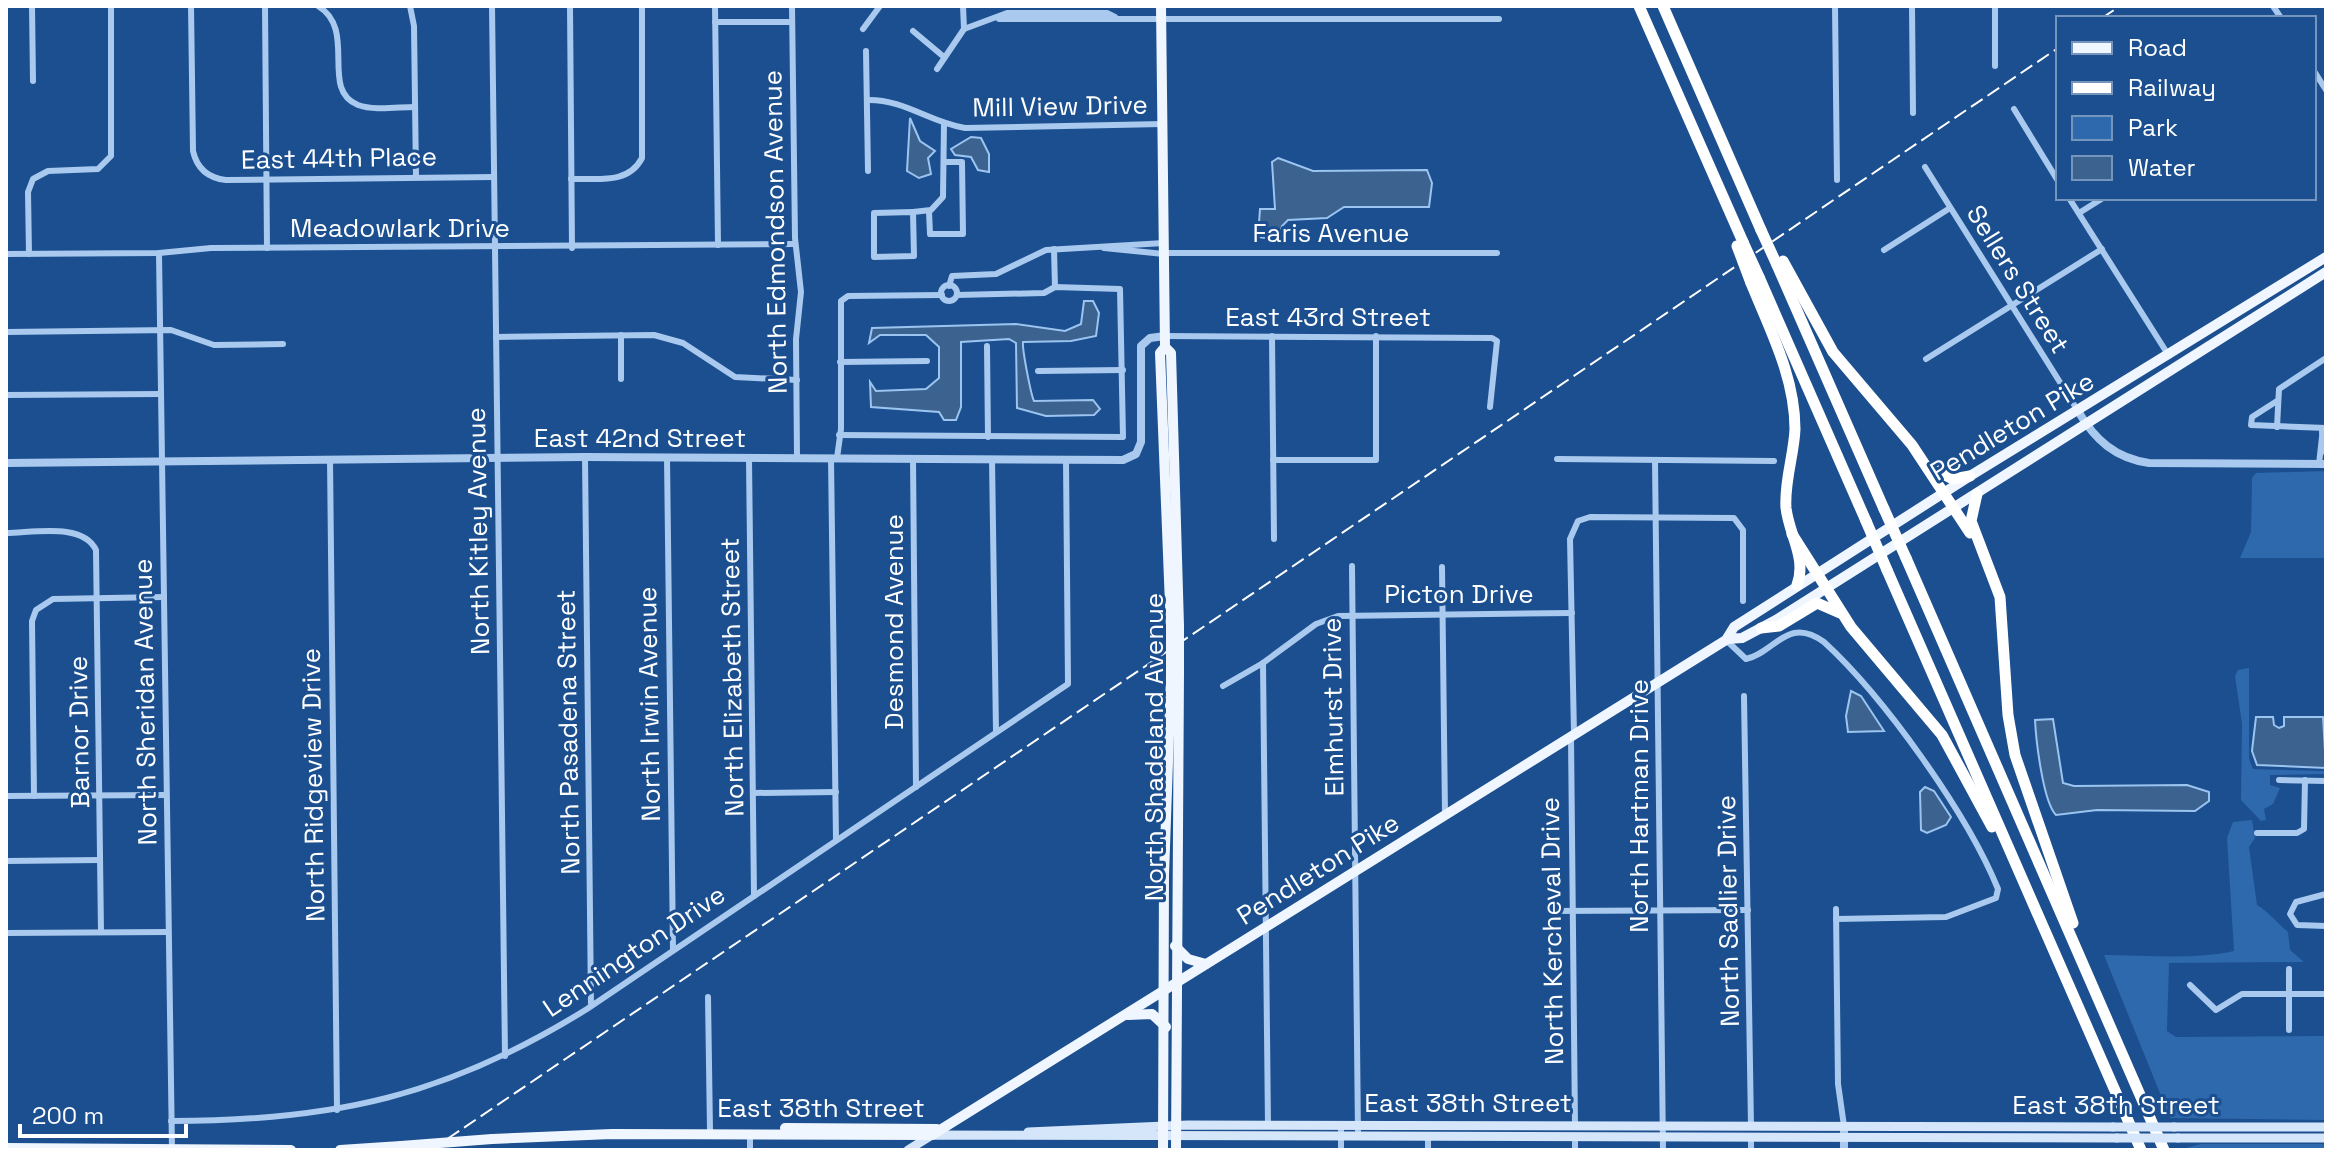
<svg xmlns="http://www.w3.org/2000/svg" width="2332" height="1156" font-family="'Space Grotesk',sans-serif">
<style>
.green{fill:#2e69ad}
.water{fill:#3c6290;stroke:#9cc4f0;stroke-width:2}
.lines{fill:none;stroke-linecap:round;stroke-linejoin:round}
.minor{stroke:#a9c9ee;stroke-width:6}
.tertiary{stroke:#a9c9ee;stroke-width:8}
.secondary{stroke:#d6e6fa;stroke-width:9}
.primary{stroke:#f0f6ff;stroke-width:10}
.motorway{stroke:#fff;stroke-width:11}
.rail{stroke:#fff;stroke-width:2;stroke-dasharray:14 6;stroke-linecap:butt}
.secondary-bridge{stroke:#d6e6fa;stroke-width:9}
.primary-bridge{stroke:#f0f6ff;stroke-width:10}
.motorway-bridge{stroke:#fff;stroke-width:11}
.labels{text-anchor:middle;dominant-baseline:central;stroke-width:6;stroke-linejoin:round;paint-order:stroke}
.street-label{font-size:26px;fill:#fff;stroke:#1b4f8f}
</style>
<rect width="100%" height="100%" fill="#1b4f8f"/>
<g class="green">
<path d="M2326 471V558H2240L2251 532 2252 478 2256 473Z"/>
<path d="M2249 668V759L2253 769 2326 771V774L2270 775V785L2280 788 2273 804 2264 809 2266 820 2261 821 2241 800 2242 724 2235 676 2238 670Z"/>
<path d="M2252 820 2255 838 2249 847 2257 905C2269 912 2277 923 2288 932L2290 950 2304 962 2169 963 2167 1031 2176 1037 2326 1036V1120L2170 1118 2104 955C2148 955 2193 960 2234 951L2227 838 2233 822Z"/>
<path d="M2201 1144H2323L2326 1150H2178Z"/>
</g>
<g class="water">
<path d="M910 118 920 141 935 151 928 158 931 174 919 178 907 171Z"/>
<path d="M971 137 981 138 989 154V172L978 170 971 157 955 155 951 149Z"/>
<path d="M1278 158 1313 171 1427 170 1432 183 1429 207H1344L1327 218 1288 220 1282 226 1278 240 1258 237 1260 209H1275L1272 162Z"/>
<path d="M1084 301H1093L1099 313 1096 336 1071 341 1023 342C1022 349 1031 395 1034 401L1093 400 1100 409 1094 415 1046 416 1017 408 1016 343 1009 339 961 342V407L956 420H944L939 412 871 407 870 382 876 391 926 389 939 378V347L926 335H880L869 343 872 328 1016 324 1065 331 1081 324Z"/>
<path d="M1851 691 1861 696 1884 731 1848 732 1846 716Z"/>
<path d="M2256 717H2273L2274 725 2279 728 2284 726V717H2323L2326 768 2257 765 2252 751Z"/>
<path d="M2053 719 2063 783 2074 786 2187 785 2209 792V801L2195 811 2097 810 2056 815C2043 802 2036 740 2035 720Z"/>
<path d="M1925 787 1934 791 1951 817 1946 825 1927 833 1921 830 1920 792Z"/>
</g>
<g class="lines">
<g class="minor">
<path d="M32 6 33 81"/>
<path d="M191 6 193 151C197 169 208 178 226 180L494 177"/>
<path d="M265 6 267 248"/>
<path d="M318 6C358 30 319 90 358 105 374 111 398 107 415 107"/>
<path d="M410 6 414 26 416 177"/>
<path d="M492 6 505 1056"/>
<path d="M570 6 572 248"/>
<path d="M715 6 718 245"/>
<path d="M792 6 795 238 801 292 796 339 797 457"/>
<path d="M1835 6 1837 180"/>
<path d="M1912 6 1913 113"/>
<path d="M1995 6V66"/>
<path d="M2273 6 2281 18"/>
<path d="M999 19H1499"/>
<path d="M715 22H792"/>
<path d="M863 29 880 6"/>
<path d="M964 29 1007 13H1107L1115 17"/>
<path d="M913 31 944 57"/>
<path d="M866 51 868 171"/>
<path d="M937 69 964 29 963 6"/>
<path d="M2314 71 2326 90"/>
<path d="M867 100C904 99 929 122 965 128L1163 124"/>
<path d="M2014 109 2058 181"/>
<path d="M1925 167 2078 411"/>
<path d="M571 179C597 178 628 185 642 158V6"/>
<path d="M2069 198 2169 356"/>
<path d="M929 211 930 234H963L962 162H944"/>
<path d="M913 212 914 256 874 257V213Z"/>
<path d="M913 212 931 210 943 197 944 123"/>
<path d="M2079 213 2103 198"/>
<path d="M1104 248 1164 254"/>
<path d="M1054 249 1055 287"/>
<path d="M1884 250 1950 208"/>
<path d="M159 253 172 1150"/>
<path d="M1164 253H1497"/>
<path d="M6 254 159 253 211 248 795 244"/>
<path d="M29 254 28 192 33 179 48 171 98 169 111 156V6"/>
<circle cx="949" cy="293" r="8"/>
<path d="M949 286 952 276 996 274 1046 250 1164 243"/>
<path d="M6 332 171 330 214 345 283 344"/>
<path d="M621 335V379"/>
<path d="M1165 336 1492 338 1497 341 1490 407"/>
<path d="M1272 336 1274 539"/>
<path d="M496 337 654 335 683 343 735 377 797 380"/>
<path d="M987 346 988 437"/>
<path d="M1926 359 2102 249"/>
<path d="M840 362 927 361"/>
<path d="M1038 371 1123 370"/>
<path d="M6 395 161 394"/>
<path d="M2277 401 2252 417 2251 425 2326 428"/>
<path d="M2277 427 2279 389 2326 358"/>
<path d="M2322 432 2326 453"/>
<path d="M839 435 1123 437 1120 289 1055 287 1044 293 957 295"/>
<path d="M585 457 591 1005"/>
<path d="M667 457 673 950"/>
<path d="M749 458 754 896"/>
<path d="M831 458 836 840"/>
<path d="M837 458 841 429V301L848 296 942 295"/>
<path d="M913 458 916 787"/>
<path d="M330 459 337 1110"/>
<path d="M992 459 996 732"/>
<path d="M1557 459 1774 461"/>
<path d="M1273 460H1376V336"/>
<path d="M1655 461 1663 1150"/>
<path d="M2319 464 2323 428"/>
<path d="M6 533C32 533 83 522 96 550L101 932"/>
<path d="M1352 566 1358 1135"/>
<path d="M1442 567 1445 815"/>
<path d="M1726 640 1746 659C1775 653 1787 615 1824 642 1884 697 1967 813 1998 889L1996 898 1946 917 1836 919"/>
<path d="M1263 663 1268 1125"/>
<path d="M1223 686 1263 663 1316 624 1338 616 1572 613"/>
<path d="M1744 696 1751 1126"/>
<path d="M1574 734 1570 539 1578 521 1590 517 1734 518 1743 530V601"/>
<path d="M1571 737 1575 1126"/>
<path d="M2279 780 2326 781"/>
<path d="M753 793 836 792"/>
<path d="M6 796 166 795"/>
<path d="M34 796 32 621 36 610 53 599 164 597"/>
<path d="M2257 833H2297L2304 829 2305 780"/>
<path d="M6 861 100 860"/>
<path d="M2326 894 2296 902 2290 914 2297 925 2326 926"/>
<path d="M1836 909 1838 1084 1844 1126"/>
<path d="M1551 911 1748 910"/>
<path d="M6 933 168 932"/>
<path d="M2289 969V1030"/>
<path d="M2190 985 2216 1010 2242 994H2326"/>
<path d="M708 997 710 1130"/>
<path d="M171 1121C334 1121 447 1096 587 1009L1068 684 1066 459"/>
<path d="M1428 1135V1150"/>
<path d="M750 1136V1150"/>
<path d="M1575 1136V1150"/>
<path d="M1751 1136V1150"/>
<path d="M1341 1150V1125"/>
</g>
<g class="tertiary">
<path d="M2078 411C2095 440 2115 458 2149 463L2326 464"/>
<path d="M6 463 585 457 1123 460 1136 454 1141 442V346L1150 338 1165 336"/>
<path d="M1844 1131V1150"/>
</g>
<g class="secondary">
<path d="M2174 1127H2326"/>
<path d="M1028 1132 1188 1125 2113 1127"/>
<path d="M2178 1138H2326"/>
<path d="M908 1150 932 1135 2117 1138"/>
</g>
<g class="primary">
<path d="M1161 6 1165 347 1160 353 1171 630"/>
<path d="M1165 347 1171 353 1179 626"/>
<path d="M1727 639 1742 638 1776 620 2326 272"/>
<path d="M1175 946 1188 959 1206 964"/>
<path d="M1128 1015 1152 1014 1166 1027"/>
<path d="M785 1128 937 1129"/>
<path d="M492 1139 612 1134 932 1135 1726 640 1734 627 1970 476 2326 257"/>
<path d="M6 1148 291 1150"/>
<path d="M340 1150 401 1146"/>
<path d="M1163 1150 1164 875 1171 677"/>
<path d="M1176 1150 1179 673"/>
</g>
<g class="motorway">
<path d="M1639 6 1743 242"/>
<path d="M1663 6 1761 230"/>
<path d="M1783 261 1833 352 1912 445 1970 533"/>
<path d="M1777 265 1884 509"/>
<path d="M1759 277 1866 521"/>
<path d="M1751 283C1770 330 1795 377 1795 429 1794 455 1784 482 1786 508 1789 535 1807 558 1797 585"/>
<path d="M1930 467 1953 479 1970 476"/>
<path d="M1977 494 1971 521 2000 597 2008 715 2015 755 2073 923"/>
<path d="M1792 534 1851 627 1942 735 1992 827"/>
<path d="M1906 558 2164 1150"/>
<path d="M1887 570 2141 1150"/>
<path d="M1761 628 1779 626 1817 603 1840 613"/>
</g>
<g class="rail">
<path d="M2102 18 2120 6"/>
<path d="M431 1150 2058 48"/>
</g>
<g class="secondary-bridge">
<path d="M2113 1127H2174"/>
<path d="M2117 1138H2178"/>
</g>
<g class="primary-bridge">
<path d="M1179 673V626"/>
<path d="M1171 677V630"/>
<path d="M401 1146 492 1139"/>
</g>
<g class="motorway-bridge">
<path d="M1761 230 1777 265"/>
<path d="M1743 242 1759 277"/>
<path d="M1737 246 1751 283"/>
<path d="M1884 509 1906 558"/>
<path d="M1866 521 1887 570"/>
</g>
</g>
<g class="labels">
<g class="street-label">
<text transform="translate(1060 106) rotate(-1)">Mill View Drive</text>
<text transform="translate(339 158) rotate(-1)">East 44th Place</text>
<text x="400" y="228">Meadowlark Drive</text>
<text transform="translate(775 232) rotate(-91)">North Edmondson Avenue</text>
<text x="1331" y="233">Faris Avenue</text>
<text transform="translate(2018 279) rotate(58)">Sellers Street</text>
<text x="1328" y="317">East 43rd Street</text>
<text transform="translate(2012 426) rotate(-31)">Pendleton Pike</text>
<text x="640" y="438">East 42nd Street</text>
<text transform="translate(478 531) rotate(-91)">North Kitley Avenue</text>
<text x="1459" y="594">Picton Drive</text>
<text transform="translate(894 622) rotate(-90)">Desmond Avenue</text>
<text transform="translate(732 677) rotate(-91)">North Elizabeth Street</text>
<text transform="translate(145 702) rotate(-91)">North Sheridan Avenue</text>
<text transform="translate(649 704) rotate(-91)">North Irwin Avenue</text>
<text transform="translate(1333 707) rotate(-91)">Elmhurst Drive</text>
<text transform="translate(79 732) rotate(-91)">Barnor Drive</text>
<text transform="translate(568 732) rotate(-91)">North Pasadena Street</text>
<text transform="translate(1154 747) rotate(-90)">North Shadeland Avenue</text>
<text transform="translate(313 785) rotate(-91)">North Ridgeview Drive</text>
<text transform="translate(1639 806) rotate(-90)">North Hartman Drive</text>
<text transform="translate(1318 869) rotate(-32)">Pendleton Pike</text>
<text transform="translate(1728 911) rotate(-91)">North Sadlier Drive</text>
<text transform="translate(1552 931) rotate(-91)">North Kercheval Drive</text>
<text transform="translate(634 951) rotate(-34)">Lennington Drive</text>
<text x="1468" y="1103">East 38th Street</text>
<text x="2116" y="1105">East 38th Street</text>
<text x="821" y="1108">East 38th Street</text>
</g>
</g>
<rect width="2332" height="1156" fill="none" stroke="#ffffff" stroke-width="16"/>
<rect x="2056" y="16" width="260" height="184" fill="#1b4f8f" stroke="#7695bc" stroke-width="2"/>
<rect x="2072" y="42" width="40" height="12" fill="#f0f6ff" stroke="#7695bc" stroke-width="2"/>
<text x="2128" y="56" font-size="24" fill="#ffffff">Road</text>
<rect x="2072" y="82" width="40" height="12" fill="#ffffff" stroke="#7695bc" stroke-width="2"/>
<text x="2128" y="96" font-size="24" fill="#ffffff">Railway</text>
<rect x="2072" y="116" width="40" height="24" fill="#2e69ad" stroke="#7695bc" stroke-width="2"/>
<text x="2128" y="136" font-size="24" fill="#ffffff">Park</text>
<rect x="2072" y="156" width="40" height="24" fill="#3c6290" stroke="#7695bc" stroke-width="2"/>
<text x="2128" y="176" font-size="24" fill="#ffffff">Water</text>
<path d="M20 1124v12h166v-12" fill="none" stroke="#ffffff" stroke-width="4"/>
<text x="32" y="1124" font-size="24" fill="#ffffff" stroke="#1b4f8f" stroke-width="6" paint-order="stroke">200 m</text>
</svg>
